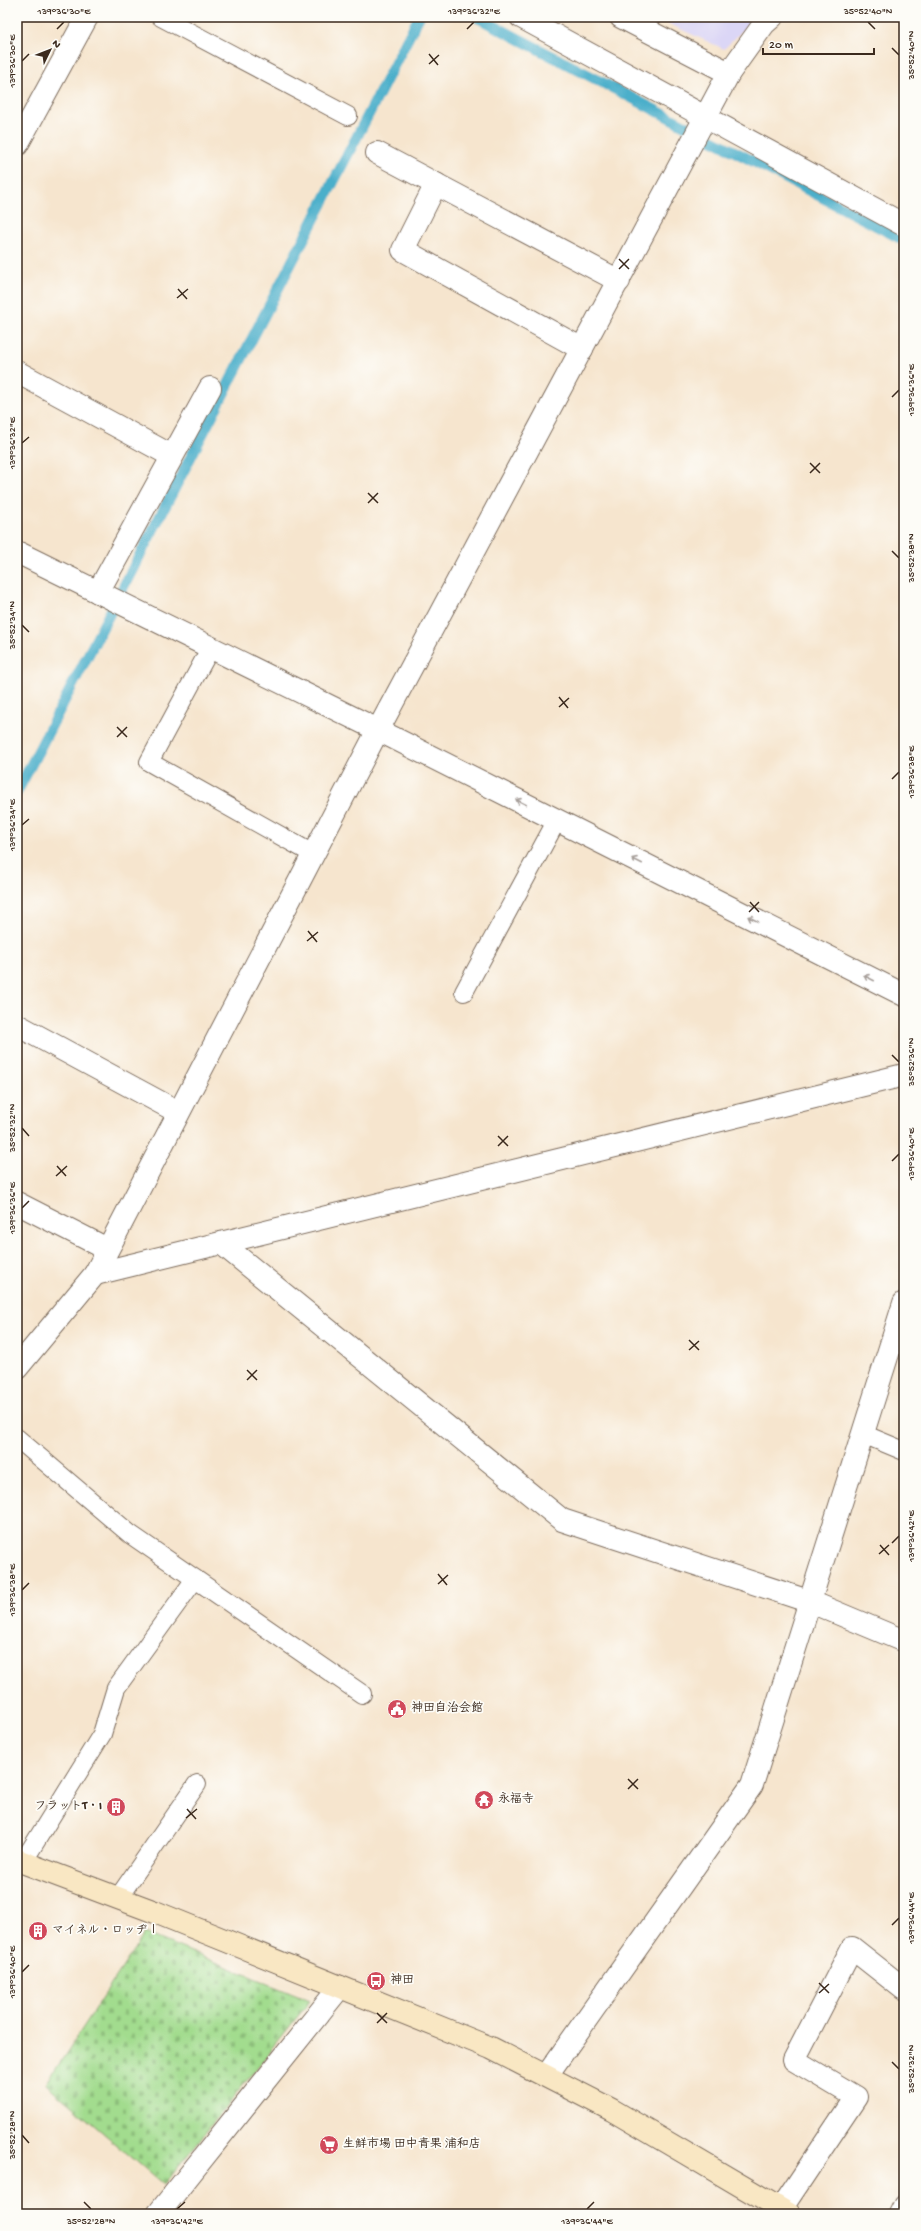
<svg xmlns="http://www.w3.org/2000/svg" width="921" height="2231" font-family="'Gochi Hand','Klee One',sans-serif">
<style>
.built{fill:#dbd6f6}
.cemetery{fill:url(#cemetery-stones);stroke:#6e8356}
.lines{fill:none;stroke-linecap:round;stroke-linejoin:round}
.stream{stroke:#4bafca;stroke-width:11}
.lane-casing{stroke:#7c6b5c;stroke-width:20}
.street-casing{stroke:#7c6b5c;stroke-width:24}
.secondary-casing{stroke:#7c6b5c;stroke-width:24}
.lane{stroke:#fff;stroke-width:18}
.street{stroke:#fff;stroke-width:22}
.secondary{stroke:#f9e7c3;stroke-width:22}
.oneway{stroke:#a79f9a}
.ticks{fill:none;stroke:#3b2a1e;stroke-width:1.5}
.labels{text-anchor:middle;dominant-baseline:central;stroke-width:3.5;stroke-linejoin:round;paint-order:stroke}
.poi-label{font-size:12px;font-weight:bold;fill:#3b2a1e;stroke:#fdfcf7;text-anchor:start}
.neatline{fill:none;stroke:#3b2a1e;stroke-width:1.5}
.ticks-label{font-size:10px;text-anchor:middle;fill:#3b2a1e}
</style>
<defs>
<pattern id="cemetery-stones" width="16" height="16" patternUnits="userSpaceOnUse"><rect width="16" height="16" fill="#a2dc8e"/><path d="M2 7V4a2 2 0 0 1 4 0v3zM10 15v-3a2 2 0 0 1 4 0v3z" fill="#8cbd7a"/></pattern>
</defs>
<rect width="100%" height="100%" fill="#fdfcf7"/>
<filter id="ink" filterUnits="userSpaceOnUse"><feTurbulence type="fractalNoise" baseFrequency=".025" numOctaves="2"/><feDisplacementMap in="SourceGraphic" scale="8" xChannelSelector="R" yChannelSelector="G"/><feConvolveMatrix kernelMatrix="1 2 1 2 8 2 1 2 1" color-interpolation-filters="sRGB"/></filter>
<filter id="wash" filterUnits="userSpaceOnUse"><feTurbulence type="fractalNoise" baseFrequency=".012" numOctaves="4" result="noise"/><feDisplacementMap in="SourceGraphic" scale="16" xChannelSelector="R" yChannelSelector="G"/><feGaussianBlur stdDeviation="0.9" result="paint"/><feColorMatrix in="noise" values="0 0 0 0 0 0 0 0 0 0 0 0 0 0 0 0 0 1.4 0 .05"/><feComposite in="paint" operator="in"/></filter>
<g filter="url(#wash)">
<rect width="100%" height="100%" fill="#f6e5ce"/>
<path class="built" d="M654 17H756L724 49Z"/>
<path class="cemetery" d="M145 1933 310 2001 164 2185 46 2084Z"/>
<g class="lines">
<g class="stream">
<path d="M477 17 904 240"/>
<path d="M17 792 419 17"/>
</g>
</g>
</g>
<g filter="url(#ink)">
<g class="lines">
<g class="lane-casing">
<g id="lane">
<path d="M161 17 348 116"/>
<path d="M211 647 149 762 313 854"/>
<path d="M464 992 557 820"/>
<path d="M863 1434 904 1451"/>
<path d="M17 1438 130 1534 362 1694"/>
<path d="M23 1862 102 1734 116 1688 195 1579"/>
<path d="M118 1898 197 1784"/>
</g>
</g>
<g class="street-casing">
<g id="street">
<path d="M521 17 904 225"/>
<path d="M621 17 729 73"/>
<path d="M17 145 87 17"/>
<path d="M377 153 619 281"/>
<path d="M436 184 403 250 582 349"/>
<path d="M17 372 172 456"/>
<path d="M17 552 378 730 904 995"/>
<path d="M98 592 210 388"/>
<path d="M17 1025 178 1112"/>
<path d="M17 1203 107 1249"/>
<path d="M221 1243 562 1520 811 1602 904 1641"/>
<path d="M95 1274 904 1075"/>
<path d="M17 1368 95 1274 378 730 729 73 764 24 772 17"/>
<path d="M547 2075 752 1785 904 1303"/>
<path d="M781 2209 856 2097 794 2060 852 1948 904 1989"/>
<path d="M158 2214 340 1987"/>
<path d="M900 2214 904 2206"/>
</g>
</g>
<g class="secondary-casing">
<path id="secondary" d="M17 1860 155 1912 491 2048 612 2110 789 2214"/>
</g>
<use href="#lane" class="lane"/>
<use href="#street" class="street"/>
<use href="#secondary" class="secondary"/>
</g>
<defs><path id="oneway-shaft" d="M-6 0H5M1.5-3L5.5 0L1.5 3" fill="none" stroke-width="1.6" stroke-linecap="round" stroke-linejoin="round"/></defs>
<g class="oneway">
<use href="#oneway-shaft" transform="translate(521 802) rotate(-153)"/>
<use href="#oneway-shaft" transform="translate(637 861) rotate(-153)"/>
<use href="#oneway-shaft" transform="translate(753 919) rotate(-153)"/>
<use href="#oneway-shaft" transform="translate(869 978) rotate(-153)"/>
</g>
</g>
<path class="ticks" d="M868 22 875 29M57 29 64 22M467 29 474 22M892 48 899 55M429 54 438 65M22 61 29 54M429 64 439 55M619 259 629 269M619 269 629 259M178 289 187 299M177 298 188 289M892 397 899 390M22 443 29 437M810 463 820 473M810 473 820 463M368 493 378 503M368 503 378 493M892 551 899 558M22 625 29 632M559 697 568 708M559 707 569 698M117 727 127 737M117 737 127 727M892 779 899 772M22 825 29 819M750 902 759 912M749 912 759 902M308 931 317 942M307 941 318 932M892 1055 899 1062M22 1128 29 1136M498 1136 508 1146M498 1146 508 1136M892 1161 899 1154M57 1166 66 1176M56 1176 67 1166M22 1208 29 1201M689 1340 699 1350M689 1350 699 1341M247 1370 257 1380M247 1380 257 1370M892 1543 899 1536M880 1545 889 1555M879 1554 889 1545M438 1574 447 1585M438 1584 448 1575M22 1590 29 1583M628 1779 638 1789M628 1789 638 1779M187 1809 196 1819M186 1818 197 1809M892 1925 899 1918M22 1972 29 1965M819 1983 829 1993M819 1993 829 1984M377 2013 387 2023M377 2023 387 2013M892 2062 899 2069M22 2135 29 2143M84 2202 91 2209M177 2209 185 2202M587 2209 594 2202"/>
<defs>
<g id="civic-disc" transform="scale(1)"><circle r="9.5" fill="#d1495b" stroke="#fdfcf7"/><path d="M-.6-6.5H3V-4.5H.6V-3L4-1V1h2V6H-6V1h2V-1L-.6-3ZM-1.2 2.5V6h2.4V2.5Z" fill="#fff"/></g>
<g id="temple-disc" transform="scale(1)"><circle r="9.5" fill="#d1495b" stroke="#fdfcf7"/><path d="M0-6L5-2H3V0L6.5 2.5H4V6H1.5V3h-3V6H-4V2.5H-6.5L-3 0V-2H-5Z" fill="#fff"/></g>
<g id="building-disc" transform="scale(1)"><circle r="9.5" fill="#d1495b" stroke="#fdfcf7"/><path d="M-4-6H4V6H1V3H-1V6H-4ZM-2.5-4.3h1.7v1.8h-1.7ZM.8-4.3h1.7v1.8H.8ZM-2.5-1h1.7V.8h-1.7ZM.8-1h1.7V.8H.8Z" fill="#fff"/></g>
<g id="bus-disc" transform="scale(1)"><circle r="9.5" fill="#d1495b" stroke="#fdfcf7"/><path d="M-5-6H5V4H4V6H2V4H-2V6H-4V4H-5ZM-3.5-4V0h7V-4ZM-3.5 1.2v1.5H-2V1.2ZM2 1.2v1.5H3.5V1.2Z" fill="#fff"/></g>
<g id="supermarket-disc" transform="scale(1)"><circle r="9.5" fill="#d1495b" stroke="#fdfcf7"/><path d="M-6-5.5h2.5l.6 2H6L4.5 2H-2.5L-4.4-4H-6ZM-1.5 3.2a1.3 1.3 0 1 0 .1 0ZM3 3.2a1.3 1.3 0 1 0 .1 0Z" fill="#fff"/></g>
</defs>
<g fill-rule="evenodd">
<use href="#civic-disc" x="397" y="1709"/>
<use href="#temple-disc" x="484" y="1800"/>
<use href="#building-disc" x="116" y="1807"/>
<use href="#building-disc" x="38" y="1931"/>
<use href="#bus-disc" x="376" y="1981"/>
<use href="#supermarket-disc" x="329" y="2145"/>
</g>
<g class="labels">
<g class="poi-label">
<text x="411" y="1709">神田自治会館</text>
<text x="498" y="1800">永福寺</text>
<text x="102" y="1807" text-anchor="end">フラットT・I</text>
<text x="52" y="1931">マイネル・ロッヂⅠ</text>
<text x="390" y="1981">神田</text>
<text x="343" y="2145">生鮮市場 田中青果 浦和店</text>
</g>
</g>
<rect width="921" height="2231" fill="none" stroke="#fdfcf7" stroke-width="44"/>
<g transform="translate(50 50) rotate(47)" stroke="#fdfcf7" stroke-width="3" paint-order="stroke">
<path d="M0-3L7 15L0 10L-7 15Z" fill="#3b2a1e"/>
<text y="-6" font-size="11" font-weight="bold" text-anchor="middle" fill="#3b2a1e">N</text>
</g>
<path d="M763 48v6h111v-6" fill="none" stroke="#3b2a1e" stroke-width="2"/>
<text x="769" y="48" font-size="12" fill="#3b2a1e" stroke="#fdfcf7" stroke-width="3" paint-order="stroke">20 m</text>
<rect x="22" y="22" width="877" height="2187" class="neatline"/>
<g class="ticks-label">
<text x="64" y="14">139°36'30"E</text>
<text x="474" y="14">139°36'32"E</text>
<text x="868" y="14">35°52'40"N</text>
<text transform="translate(910 55) rotate(-90)" y="4">35°52'40"N</text>
<text transform="translate(11 61) rotate(-90)" y="4">139°36'30"E</text>
<text transform="translate(910 390) rotate(-90)" y="4">139°36'36"E</text>
<text transform="translate(11 443) rotate(-90)" y="4">139°36'32"E</text>
<text transform="translate(910 558) rotate(-90)" y="4">35°52'38"N</text>
<text transform="translate(11 625) rotate(-90)" y="4">35°52'34"N</text>
<text transform="translate(910 772) rotate(-90)" y="4">139°36'38"E</text>
<text transform="translate(11 825) rotate(-90)" y="4">139°36'34"E</text>
<text transform="translate(910 1062) rotate(-90)" y="4">35°52'36"N</text>
<text transform="translate(11 1128) rotate(-90)" y="4">35°52'32"N</text>
<text transform="translate(910 1154) rotate(-90)" y="4">139°36'40"E</text>
<text transform="translate(11 1208) rotate(-90)" y="4">139°36'36"E</text>
<text transform="translate(910 1536) rotate(-90)" y="4">139°36'42"E</text>
<text transform="translate(11 1590) rotate(-90)" y="4">139°36'38"E</text>
<text transform="translate(910 1918) rotate(-90)" y="4">139°36'44"E</text>
<text transform="translate(11 1972) rotate(-90)" y="4">139°36'40"E</text>
<text transform="translate(910 2069) rotate(-90)" y="4">35°52'32"N</text>
<text transform="translate(11 2135) rotate(-90)" y="4">35°52'28"N</text>
<text x="91" y="2224">35°52'28"N</text>
<text x="177" y="2224">139°36'42"E</text>
<text x="587" y="2224">139°36'44"E</text>
</g>
</svg>
